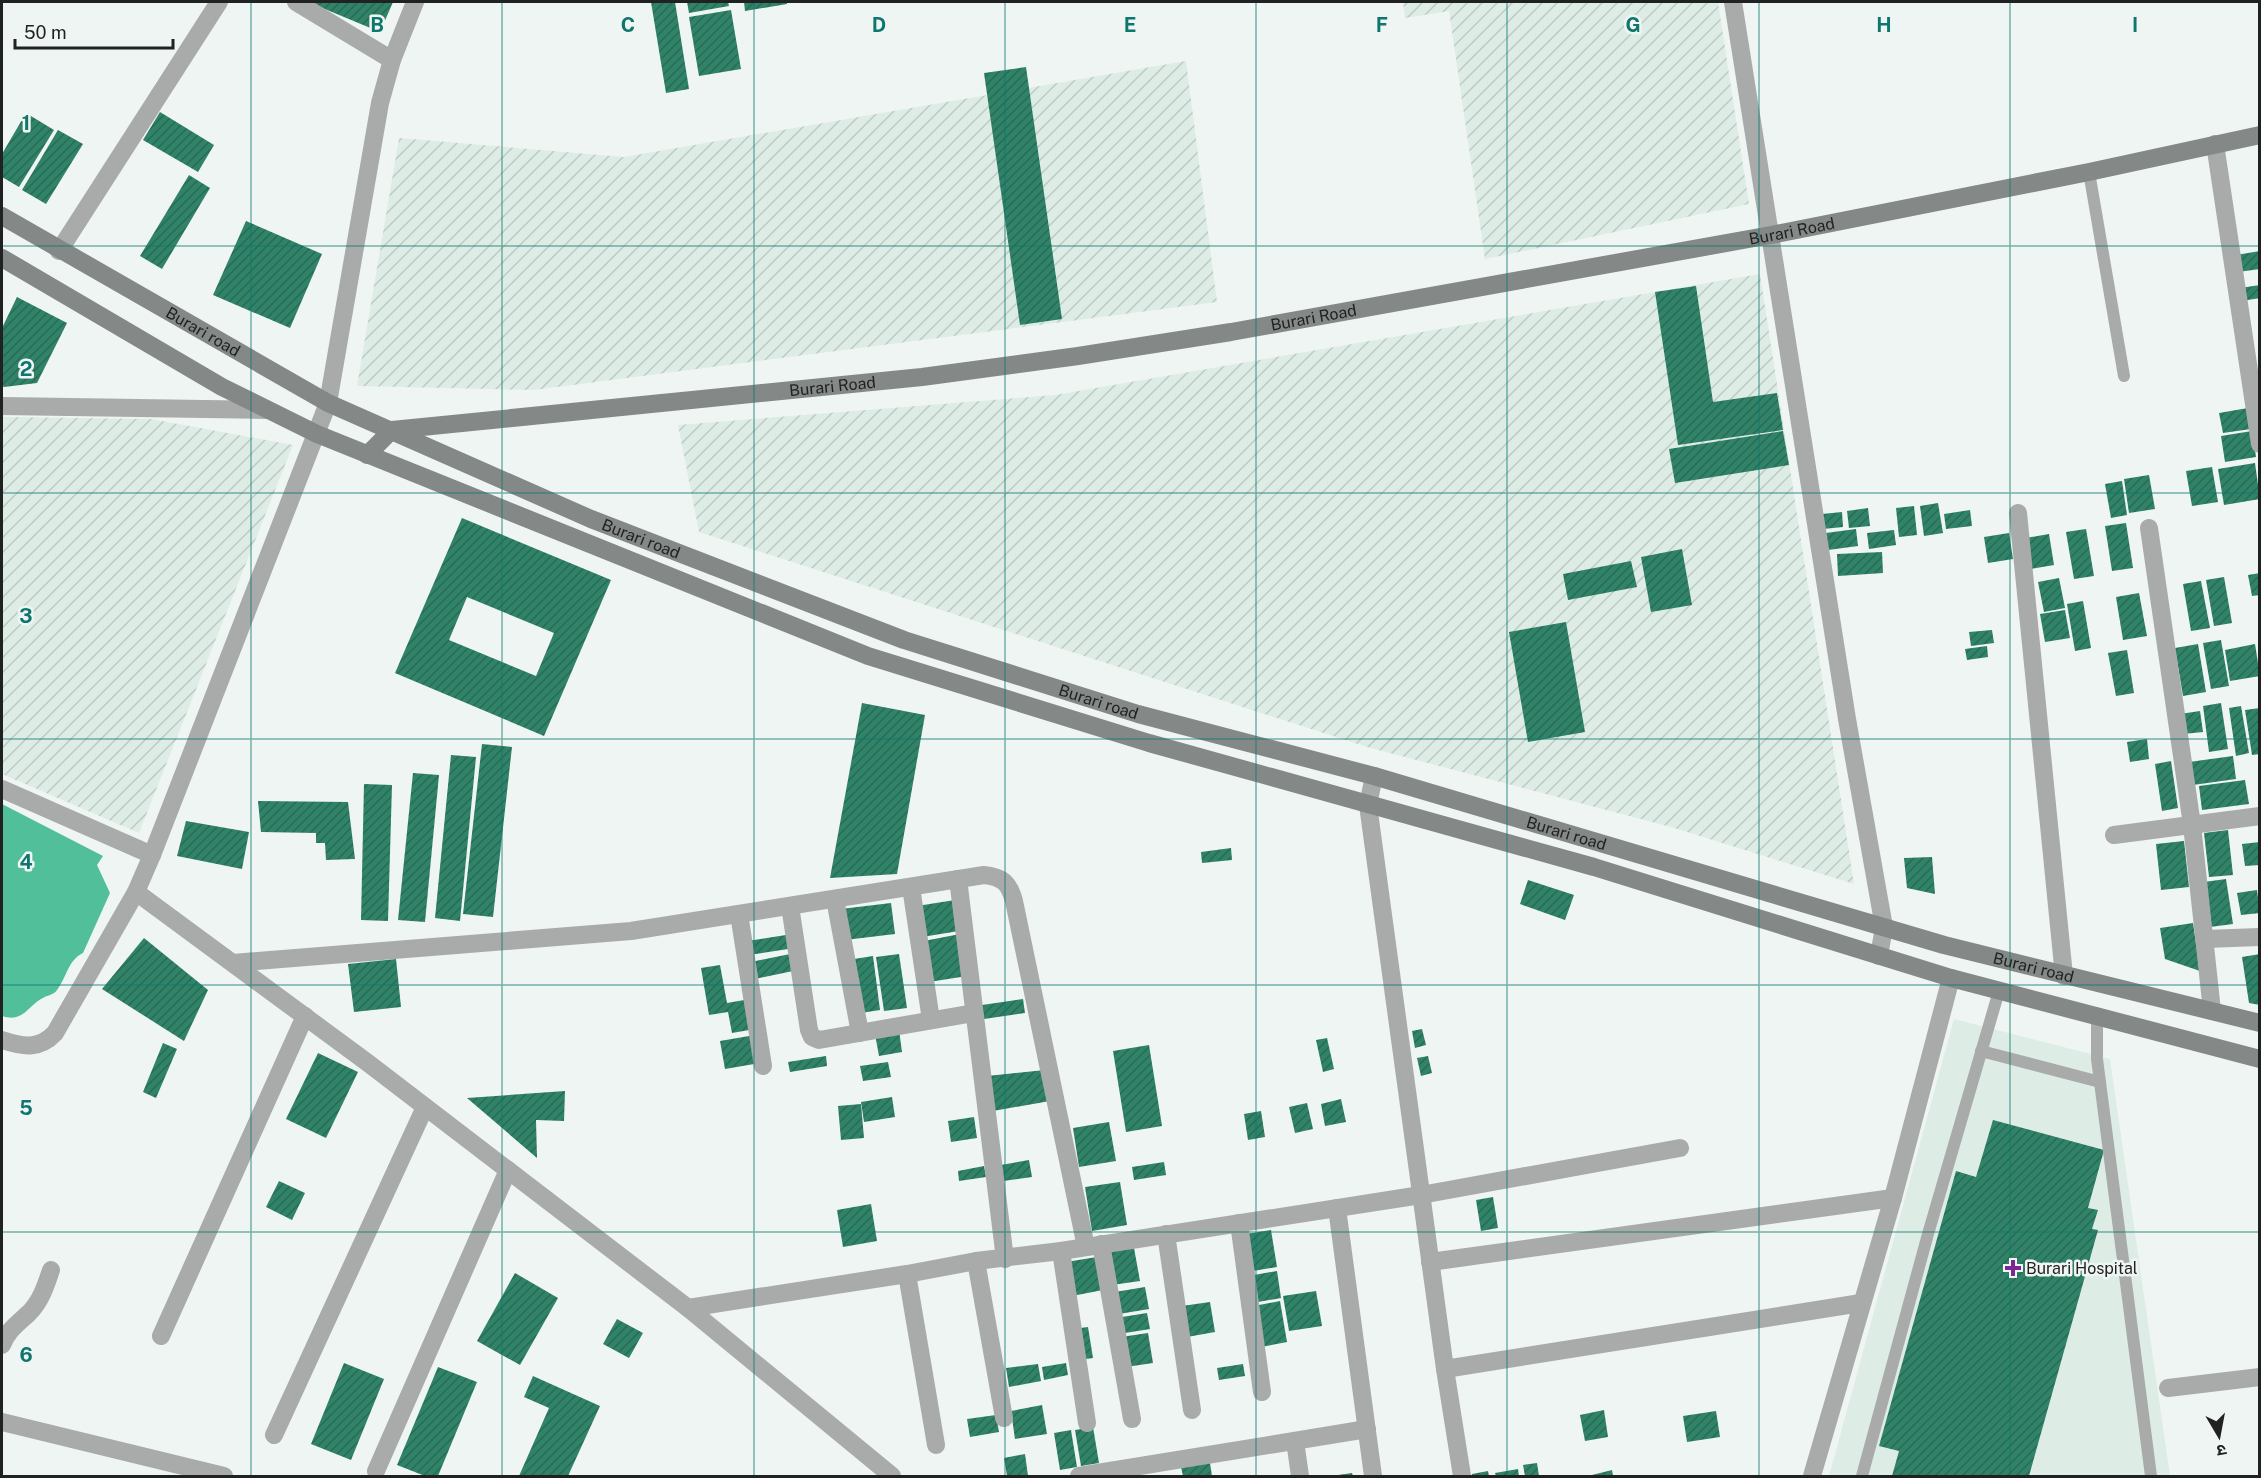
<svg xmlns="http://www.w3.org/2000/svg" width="2261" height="1478" font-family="'Public Sans','Noto Sans Devanagari',sans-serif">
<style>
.built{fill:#deece6}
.industrial{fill:url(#industrial-furrows)}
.water{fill:#52bf9b}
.building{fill:url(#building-hatch);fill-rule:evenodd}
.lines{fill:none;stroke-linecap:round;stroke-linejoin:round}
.service{stroke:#a8abaa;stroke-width:12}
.minor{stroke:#a8abaa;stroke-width:18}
.secondary{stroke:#848886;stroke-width:18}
.grid{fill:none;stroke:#0f766e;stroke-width:1.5;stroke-opacity:0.55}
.poi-dot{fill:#7e2694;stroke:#eff5f3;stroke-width:2}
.labels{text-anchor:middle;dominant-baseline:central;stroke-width:5;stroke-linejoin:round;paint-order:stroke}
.street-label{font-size:16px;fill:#202221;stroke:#eff5f3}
.poi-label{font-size:16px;fill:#202221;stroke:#eff5f3;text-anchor:start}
.grid-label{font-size:20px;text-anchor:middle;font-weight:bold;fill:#0f766e;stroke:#eff5f3;stroke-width:5;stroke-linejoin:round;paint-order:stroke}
</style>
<defs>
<pattern id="industrial-furrows" width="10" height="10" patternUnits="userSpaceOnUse" patternTransform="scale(1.5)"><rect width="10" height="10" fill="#deece6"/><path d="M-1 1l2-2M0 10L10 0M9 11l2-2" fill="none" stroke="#becac5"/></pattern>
<pattern id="building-hatch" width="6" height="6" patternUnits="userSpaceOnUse" patternTransform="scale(1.5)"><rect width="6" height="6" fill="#308368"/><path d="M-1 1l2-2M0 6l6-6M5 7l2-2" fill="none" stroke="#286b55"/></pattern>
</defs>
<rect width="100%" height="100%" fill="#eff5f3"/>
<path class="built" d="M1954 1019 2110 1059 2170 1476H1829Z"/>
<g class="industrial">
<path d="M1403 2H1718L1749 204 1485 259 1449 11 1405 18Z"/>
<path d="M1186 61 1217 302 534 390 357 386 399 138 624 157Z"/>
<path d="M1760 274 1854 884 1671 827 1367 747 699 532 678 425 1055 395Z"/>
<path d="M2 417 151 419 293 445 139 833 2 774Z"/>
</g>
<path class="water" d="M2 804 103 856 97 865 110 893 83 953C68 960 67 977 57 990 54 995 47 995 41 999 28 1006 23 1023 2 1016Z"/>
<g class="building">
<path d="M308 2H393L380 32Z"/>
<path d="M651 2H675L689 89 666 93Z"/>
<path d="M687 2H728L729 6 689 13Z"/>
<path d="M744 2H787V4L745 11Z"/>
<path d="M731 10 741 69 699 76 689 17Z"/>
<path d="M1026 67 1062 319 1020 325 984 73Z"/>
<path d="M160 112 214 145 198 172 143 140Z"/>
<path d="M26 113 54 130 19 187 2 177V154Z"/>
<path d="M58 130 83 144 46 204 22 190Z"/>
<path d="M189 175 210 188 162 269 140 256Z"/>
<path d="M246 221 322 254 290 328 213 295Z"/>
<path d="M2260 251V269L2238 272 2236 255Z"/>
<path d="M2260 285V298L2242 301 2240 288Z"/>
<path d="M1696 286 1713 402 1777 393 1783 430 1678 445 1655 292Z"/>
<path d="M17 297 67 323 37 383 4 387 2 386V328Z"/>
<path d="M2248 408 2251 429 2223 433 2219 413Z"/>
<path d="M1783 431 1789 465 1675 483 1669 449Z"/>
<path d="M2252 431 2256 457 2225 462 2221 436Z"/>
<path d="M2255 463 2260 499 2224 505 2218 469Z"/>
<path d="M2212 467 2218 502 2192 506 2186 471Z"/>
<path d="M2149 475 2155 509 2129 513 2124 479Z"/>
<path d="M2122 481 2127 515 2111 518 2105 484Z"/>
<path d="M1938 503 1943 533 1924 536 1920 506Z"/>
<path d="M1914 506 1917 535 1899 537 1896 508Z"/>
<path d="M1868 508 1870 526 1849 528 1847 511Z"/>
<path d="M1970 510 1972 526 1946 529 1944 514Z"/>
<path d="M1842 512 1843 527 1823 529 1822 514Z"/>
<path d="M462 518 611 580 544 736 395 673ZM467 597 554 633 536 676 449 640Z"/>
<path d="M2126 523 2133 568 2112 571 2105 526Z"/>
<path d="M1856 529 1858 546 1828 550 1826 533Z"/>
<path d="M2086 529 2094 576 2074 579 2066 532Z"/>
<path d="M1894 530 1896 545 1869 549 1867 533Z"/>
<path d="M2009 533 2013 559 1988 563 1984 537Z"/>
<path d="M2049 534 2054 565 2031 569 2026 538Z"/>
<path d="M1682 549 1692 605 1651 612 1641 557Z"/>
<path d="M1882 552 1883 573 1838 576 1837 554Z"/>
<path d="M1631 561 1637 587 1568 600 1563 574Z"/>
<path d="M2260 573V595L2252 596 2248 575Z"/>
<path d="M2224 577 2232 623 2214 626 2206 580Z"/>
<path d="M2059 578 2065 608 2044 612 2038 582Z"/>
<path d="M2201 581 2210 628 2191 631 2183 584Z"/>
<path d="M2139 593 2147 636 2123 640 2116 597Z"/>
<path d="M2083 601 2091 648 2075 651 2067 604Z"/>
<path d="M2065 610 2070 638 2045 642 2040 614Z"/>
<path d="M1566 622 1585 732 1528 742 1509 632Z"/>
<path d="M1992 630 1994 643 1971 646 1969 632Z"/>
<path d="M2221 640 2229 686 2211 689 2203 643Z"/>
<path d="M2198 644 2206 692 2183 696 2175 648Z"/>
<path d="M2255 644 2260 676 2230 681 2225 650Z"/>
<path d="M1987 646 1988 657 1967 660 1965 649Z"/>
<path d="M2127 650 2134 693 2116 696 2108 653Z"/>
<path d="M862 703 925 715 897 874 830 878Z"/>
<path d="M2221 703 2228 749 2209 752 2203 706Z"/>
<path d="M2241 706 2249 753 2236 756 2229 708Z"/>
<path d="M2260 708V754L2252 755 2245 710Z"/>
<path d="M2200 711 2203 732 2183 734 2180 714Z"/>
<path d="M2147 739 2149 759 2130 762 2127 742Z"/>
<path d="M482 744 512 747 493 917 463 914Z"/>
<path d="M451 755 476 757 460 921 435 918Z"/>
<path d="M2233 756 2236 779 2193 785 2189 762Z"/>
<path d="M2171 761 2178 808 2162 811 2155 764Z"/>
<path d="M413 773 439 775 425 922 398 920Z"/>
<path d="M2245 780 2249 804 2202 810 2199 786Z"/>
<path d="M364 784 392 785 388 921 361 920Z"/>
<path d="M258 801 348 802 355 859 326 860 325 843H316V833L261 832Z"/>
<path d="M186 821 249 832 242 869 177 856Z"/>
<path d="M2228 830 2233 875 2209 877 2204 833Z"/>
<path d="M2184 841 2189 887 2161 890 2156 844Z"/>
<path d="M2260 842V865L2245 866 2242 844Z"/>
<path d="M1231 848 1232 860 1202 863 1201 852Z"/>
<path d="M1932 857 1935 894 1907 888 1904 858Z"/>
<path d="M2226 879 2233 924 2210 927 2204 882Z"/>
<path d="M1528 880 1574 895 1565 920 1520 904Z"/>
<path d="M2257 890 2260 913 2241 915 2237 893Z"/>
<path d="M955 900 959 931 922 937 917 906Z"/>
<path d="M891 903 895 934 845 940 841 909Z"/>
<path d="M2193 923 2200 971 2165 959 2160 928Z"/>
<path d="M960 934 967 976 929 982 924 941Z"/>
<path d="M786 935 788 949 749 955 747 941Z"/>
<path d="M144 938 208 990 184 1041 102 989Z"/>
<path d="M790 954 793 971 755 979 751 962Z"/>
<path d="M899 954 907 1008 884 1011 876 957Z"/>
<path d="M2260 954V1005L2249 1003 2242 957Z"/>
<path d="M873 956 880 1010 861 1013 854 959Z"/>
<path d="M396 959 401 1007 354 1012 348 964Z"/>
<path d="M720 965 727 1003 750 999 755 1029 732 1033 728 1012 709 1015 701 968Z"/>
<path d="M1023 999 1025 1013 984 1019 982 1005Z"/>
<path d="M1422 1029 1426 1045 1415 1048 1412 1031Z"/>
<path d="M899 1030 902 1052 879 1056 875 1034Z"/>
<path d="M755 1035 760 1063 725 1069 720 1041Z"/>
<path d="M1327 1038 1334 1069 1323 1072 1316 1040Z"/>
<path d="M163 1043 177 1049 156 1098 143 1092Z"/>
<path d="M1149 1045 1162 1126 1126 1132 1113 1051Z"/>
<path d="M318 1053 358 1072 326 1138 286 1119Z"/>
<path d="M826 1056 827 1066 790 1072 788 1062Z"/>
<path d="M1428 1056 1432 1073 1421 1076 1417 1058Z"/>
<path d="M888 1062 891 1077 863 1081 860 1066Z"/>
<path d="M1045 1070 1050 1101 993 1111 987 1076Z"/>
<path d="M565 1091 564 1121 536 1120 537 1158 467 1098Z"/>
<path d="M892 1097 895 1117 864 1122 861 1102Z"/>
<path d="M1341 1099 1346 1122 1325 1126 1321 1104Z"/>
<path d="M1307 1103 1313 1129 1295 1133 1289 1107Z"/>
<path d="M861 1104 864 1138 841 1140 838 1106Z"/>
<path d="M1261 1111 1265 1137 1248 1140 1244 1114Z"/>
<path d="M974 1117 977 1138 951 1142 948 1121Z"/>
<path d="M1993 1120 2104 1150 2088 1208 2098 1210 2092 1229 2098 1230 2029 1476H1892L1899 1451 1879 1446 1956 1171 1976 1177Z"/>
<path d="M1109 1122 1116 1161 1079 1167 1073 1128Z"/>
<path d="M1029 1160 1032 1177 1003 1181 1001 1165Z"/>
<path d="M1164 1162 1166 1175 1134 1180 1132 1167Z"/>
<path d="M984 1166 986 1177 959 1181 958 1171Z"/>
<path d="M279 1181 305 1193 292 1220 266 1207Z"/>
<path d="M1120 1182 1127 1225 1092 1231 1085 1187Z"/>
<path d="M1493 1197 1498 1228 1481 1231 1476 1200Z"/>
<path d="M871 1204 877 1241 843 1247 837 1210Z"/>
<path d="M1271 1230 1277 1267 1253 1271 1246 1234Z"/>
<path d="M1134 1248 1140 1281 1112 1285 1107 1252Z"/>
<path d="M1097 1257 1103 1290 1072 1296 1066 1262Z"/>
<path d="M1277 1271 1281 1298 1258 1302 1254 1275Z"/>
<path d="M515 1273 558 1298 520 1365 477 1341Z"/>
<path d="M1145 1287 1149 1309 1119 1314 1115 1292Z"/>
<path d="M1316 1291 1322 1326 1289 1331 1283 1296Z"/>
<path d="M1280 1301 1287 1342 1261 1347 1254 1306Z"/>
<path d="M1210 1302 1215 1332 1187 1337 1182 1306Z"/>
<path d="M1147 1313 1150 1329 1125 1333 1122 1317Z"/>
<path d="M617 1319 643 1333 629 1358 603 1344Z"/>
<path d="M1088 1327 1093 1358 1078 1360 1073 1329Z"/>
<path d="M1148 1333 1153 1363 1126 1367 1121 1337Z"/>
<path d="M344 1363 384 1379 351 1460 311 1444Z"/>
<path d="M1066 1363 1068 1375 1044 1380 1042 1367Z"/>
<path d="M1038 1364 1041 1381 1009 1387 1006 1368Z"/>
<path d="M1243 1364 1245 1376 1219 1380 1217 1368Z"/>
<path d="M438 1367 477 1382 438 1476H425L397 1465Z"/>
<path d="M533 1376 600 1406 568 1476H519L549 1408 524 1397Z"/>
<path d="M1042 1405 1047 1434 1015 1439 1011 1411Z"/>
<path d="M1604 1410 1608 1437 1585 1441 1580 1415Z"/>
<path d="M1716 1411 1720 1437 1687 1442 1683 1416Z"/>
<path d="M996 1415 999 1432 970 1437 967 1419Z"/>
<path d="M1093 1427 1099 1463 1081 1466 1075 1430Z"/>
<path d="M1071 1430 1077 1467 1060 1470 1054 1433Z"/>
<path d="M1025 1454 1028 1476H1007L1004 1458Z"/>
<path d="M1210 1463 1212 1476H1183L1181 1467Z"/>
<path d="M1537 1463 1539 1476H1525L1523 1465Z"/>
<path d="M1518 1469 1519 1476H1496L1495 1473Z"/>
<path d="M1612 1470 1613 1476H1588Z"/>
<path d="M1488 1471 1489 1476H1472V1474Z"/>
<path d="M1352 1473 1353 1476H1338V1475Z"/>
</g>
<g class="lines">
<g class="service">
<path d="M2089 172 2124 376"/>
<path d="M2097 1016V1059L2151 1476"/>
<path d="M1981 1051 2100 1082"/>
<path d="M1862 1476 1928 1234 1999 991"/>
</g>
<g class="minor">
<path d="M296 2 392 60"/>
<path d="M1733 2 1847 719 1884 927 1879 956"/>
<path d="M2215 144 2260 444"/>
<path d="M59 251 219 2"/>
<path d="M2 406 267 410"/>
<path d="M2018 513 2064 976"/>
<path d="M2149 528 2192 825 2212 1011"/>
<path d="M1374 776 1368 805 1445 1369 1861 1303"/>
<path d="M2 789 152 855"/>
<path d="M2114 835 2260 816"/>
<path d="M958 879 1005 1259"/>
<path d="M911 887 931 1020"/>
<path d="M136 892 368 1063 688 1308 892 1476"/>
<path d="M835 899 860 1033"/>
<path d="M790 906 809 1030 812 1037 819 1040 974 1013"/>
<path d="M739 914 763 1066"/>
<path d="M2205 939 2260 937"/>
<path d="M233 963 631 931 984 875C1003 877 1009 883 1014 901L1086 1247"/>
<path d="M2 1040C23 1047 39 1050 55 1033L136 892 152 855 328 403 380 103 392 60 415 2"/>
<path d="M1337 1208 1373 1476"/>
<path d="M1239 1223 1262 1392"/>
<path d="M1166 1234 1192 1410"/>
<path d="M1101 1244 1132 1419"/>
<path d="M1061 1251 1087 1423"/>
<path d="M976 1261 1004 1418"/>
<path d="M1430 1262 1893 1198"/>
<path d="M907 1274 936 1445"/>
<path d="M688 1308 907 1274 976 1261 1061 1251 1421 1195 1680 1148"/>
<path d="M161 1336 305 1016"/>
<path d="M2 1345C8 1330 17 1324 29 1313 41 1301 46 1285 51 1270"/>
<path d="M1445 1369 1462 1476"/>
<path d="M2168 1388 2260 1377"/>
<path d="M2 1422 224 1476"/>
<path d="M274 1435 425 1107"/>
<path d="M1295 1441 1300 1476"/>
<path d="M376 1471 508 1170"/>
<path d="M1079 1476 1367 1429"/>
<path d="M1812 1476 1893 1198 1951 978"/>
</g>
<g class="secondary">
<path id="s1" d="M2 216 328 403 591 519 904 640 1138 714 1374 776 1944 945 2260 1023"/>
<path d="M2 258 222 387 317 434 868 656 1149 743 1594 867 1951 978 2260 1059"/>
<path id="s2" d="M367 455 392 430 922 377 1078 356 1231 332 1771 235 2089 172 2260 135"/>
</g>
</g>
<path class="grid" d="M251 2V1476M502 2V1476M754 2V1476M1005 2V1476M1256 2V1476M1507 2V1476M1759 2V1476M2010 2V1476M2 246H2260M2 493H2260M2 739H2260M2 985H2260M2 1232H2260"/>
<path class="poi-dot" d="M2010 1259h6v6h6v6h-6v6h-6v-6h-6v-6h6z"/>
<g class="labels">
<g class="street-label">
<text stroke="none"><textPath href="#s2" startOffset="1450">Burari Road</textPath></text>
<text stroke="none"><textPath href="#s2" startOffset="964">Burari Road</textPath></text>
<text stroke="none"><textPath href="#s1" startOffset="232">Burari road</textPath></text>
<text stroke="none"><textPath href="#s2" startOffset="478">Burari Road</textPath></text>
<text stroke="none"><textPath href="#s1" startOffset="717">Burari road</textPath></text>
<text stroke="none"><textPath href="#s1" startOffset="1203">Burari road</textPath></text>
<text stroke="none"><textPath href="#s1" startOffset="1689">Burari road</textPath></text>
<text stroke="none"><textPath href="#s1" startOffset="2175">Burari road</textPath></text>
</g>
<g class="poi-label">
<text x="2026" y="1268">Burari Hospital</text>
</g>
</g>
<g class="grid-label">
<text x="377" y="32">B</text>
<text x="628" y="32">C</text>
<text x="879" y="32">D</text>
<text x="1130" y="32">E</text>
<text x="1382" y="32">F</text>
<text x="1633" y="32">G</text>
<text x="1884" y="32">H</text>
<text x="2135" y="32">I</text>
<text x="26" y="130">1</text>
<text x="26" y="376">2</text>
<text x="26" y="623">3</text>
<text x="26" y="869">4</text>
<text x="26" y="1115">5</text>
<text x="26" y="1362">6</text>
</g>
<rect width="2261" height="1478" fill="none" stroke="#202221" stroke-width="6"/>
<g transform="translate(2219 1436) rotate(170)" stroke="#eff5f3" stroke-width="4.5" paint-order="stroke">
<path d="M0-4.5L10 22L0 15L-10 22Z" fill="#202221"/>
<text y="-9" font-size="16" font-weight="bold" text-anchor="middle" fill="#202221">उ</text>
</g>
<path d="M15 39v9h158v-9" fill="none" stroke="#202221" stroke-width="3"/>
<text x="24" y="39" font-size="18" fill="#202221" stroke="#eff5f3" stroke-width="4.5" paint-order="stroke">50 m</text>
</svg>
